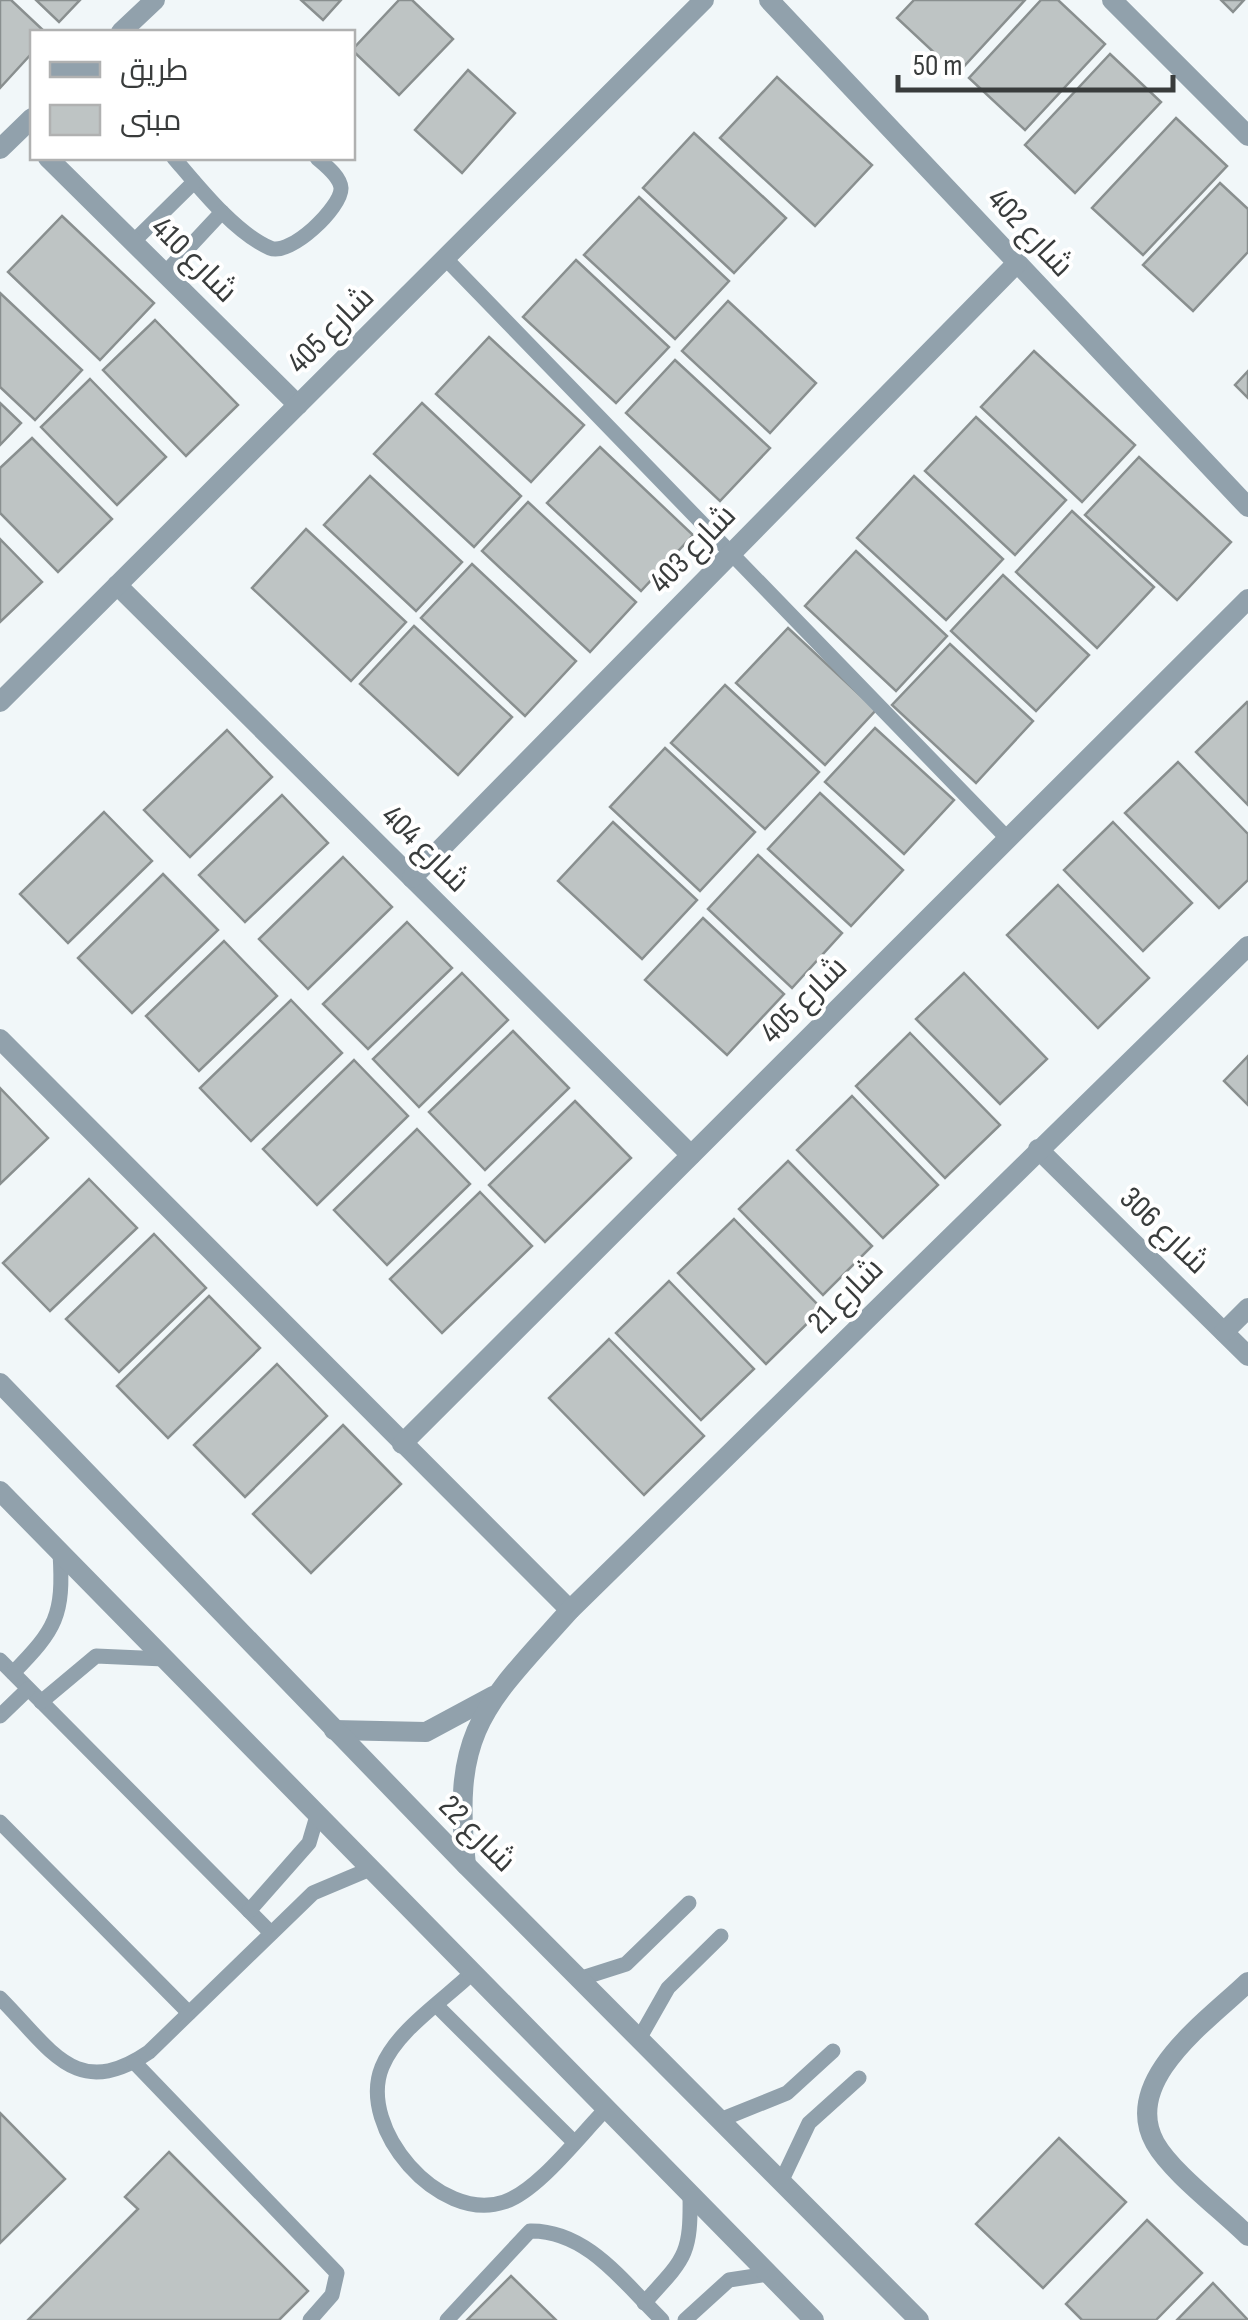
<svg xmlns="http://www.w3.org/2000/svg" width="1248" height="2320" font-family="'Sofia Sans Condensed',Cairo,sans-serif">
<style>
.building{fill:#bec4c4;stroke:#898f8f;stroke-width:2.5}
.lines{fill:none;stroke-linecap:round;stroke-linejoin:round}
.service{stroke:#91a1ac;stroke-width:15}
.minor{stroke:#91a1ac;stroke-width:20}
.tertiary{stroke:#91a1ac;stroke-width:20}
.labels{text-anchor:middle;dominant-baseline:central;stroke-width:8;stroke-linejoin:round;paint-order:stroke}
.street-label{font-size:32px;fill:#393c3c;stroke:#fff}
</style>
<rect width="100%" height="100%" fill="#f1f7f9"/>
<g class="building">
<path d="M0 0H11L45 32H32V53L0 88Z"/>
<path d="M36 0H80L59 22Z"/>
<path d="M301 0H341L323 20Z"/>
<path d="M399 0H412L453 39 399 95 352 50Z"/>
<path d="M914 0H1025L957 74 897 18Z"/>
<path d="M1041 0H1058L1105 44 1025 130 969 78Z"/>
<path d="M1221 0H1244L1233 12Z"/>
<path d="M1110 54 1161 102 1075 193 1025 145Z"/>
<path d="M468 70 515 113 462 173 415 130Z"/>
<path d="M777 77 872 165 815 226 720 138Z"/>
<path d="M1176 118 1227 166 1143 255 1092 208Z"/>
<path d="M694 133 786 218 734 273 643 188Z"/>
<path d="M1220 183 1248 209V252L1193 311 1143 265Z"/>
<path d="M639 197 729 281 675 339 584 255Z"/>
<path d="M62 216 154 303 100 360 8 272Z"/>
<path d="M576 260 669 347 616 403 523 317Z"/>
<path d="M0 293 82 370 35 420 0 387Z"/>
<path d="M728 301 816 383 770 433 682 351Z"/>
<path d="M155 320 238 405 186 456 103 370Z"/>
<path d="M489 337 584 425 531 482 436 394Z"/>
<path d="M1034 351 1135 445 1082 502 981 407Z"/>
<path d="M675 360 770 448 720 501 626 413Z"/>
<path d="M1248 371V398L1235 385Z"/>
<path d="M90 379 166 457 117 505 41 427Z"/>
<path d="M0 403 21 423 0 445Z"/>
<path d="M422 403 521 496 474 547 374 454Z"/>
<path d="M976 417 1066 500 1015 555 925 471Z"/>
<path d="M32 438 112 519 58 572 0 513V468Z"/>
<path d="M600 447 693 535 641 591 547 503Z"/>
<path d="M1139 457 1231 542 1177 600 1085 515Z"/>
<path d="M370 476 462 562 416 611 324 525Z"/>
<path d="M914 476 1003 559 946 620 857 538Z"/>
<path d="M528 502 636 602 590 652 482 551Z"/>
<path d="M1072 511 1154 587 1097 648 1016 572Z"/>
<path d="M306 529 406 622 351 681 252 588Z"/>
<path d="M0 539 42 582 0 622Z"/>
<path d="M856 551 947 636 896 691 805 606Z"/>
<path d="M472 564 576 661 525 716 421 618Z"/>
<path d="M1003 575 1089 655 1036 711 951 631Z"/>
<path d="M414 626 512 717 458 775 360 684Z"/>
<path d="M788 628 876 710 825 765 736 683Z"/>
<path d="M950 644 1033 721 976 783 892 705Z"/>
<path d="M725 685 819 772 765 829 671 743Z"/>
<path d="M1247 702 1248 703V805L1196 752Z"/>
<path d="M875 728 954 800 904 854 825 782Z"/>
<path d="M227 730 272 777 190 857 144 810Z"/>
<path d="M665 748 755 832 700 891 610 807Z"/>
<path d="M1178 762 1248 834V880L1219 908 1125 813Z"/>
<path d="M820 793 903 870 851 926 768 849Z"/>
<path d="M282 795 328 843 245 922 199 875Z"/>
<path d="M104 812 152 861 68 943 20 894Z"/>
<path d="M613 822 697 900 642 959 558 881Z"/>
<path d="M1113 822 1192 903 1143 951 1064 870Z"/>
<path d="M758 855 842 933 792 988 708 909Z"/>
<path d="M343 857 392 907 308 989 259 939Z"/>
<path d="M163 874 218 930 132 1013 78 958Z"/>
<path d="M1058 885 1149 978 1098 1028 1007 935Z"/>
<path d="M703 918 784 994 727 1055 645 980Z"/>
<path d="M407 922 452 968 368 1049 323 1004Z"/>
<path d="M224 941 277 996 199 1071 146 1016Z"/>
<path d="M462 973 508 1020 419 1107 373 1059Z"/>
<path d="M964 973 1047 1059 1000 1104 916 1019Z"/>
<path d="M291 1000 342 1053 251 1141 200 1088Z"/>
<path d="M513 1031 569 1088 485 1170 429 1112Z"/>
<path d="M910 1033 1000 1125 945 1178 856 1086Z"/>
<path d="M1248 1056V1105L1224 1081Z"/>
<path d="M354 1060 408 1116 317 1205 263 1149Z"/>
<path d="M0 1088 48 1138 0 1184Z"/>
<path d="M852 1096 938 1185 883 1238 797 1150Z"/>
<path d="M575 1101 631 1158 545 1242 489 1185Z"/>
<path d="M417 1129 470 1184 387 1265 334 1210Z"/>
<path d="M788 1161 872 1246 823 1295 739 1209Z"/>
<path d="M89 1179 137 1228 50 1311 3 1263Z"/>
<path d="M480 1192 532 1246 442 1333 390 1279Z"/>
<path d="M734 1219 822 1309 766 1364 678 1273Z"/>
<path d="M154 1234 206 1288 119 1372 66 1319Z"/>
<path d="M669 1281 754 1369 701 1420 616 1333Z"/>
<path d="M209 1296 260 1348 168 1438 117 1386Z"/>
<path d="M609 1339 704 1436 644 1495 549 1398Z"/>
<path d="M277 1364 327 1416 245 1497 194 1445Z"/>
<path d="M343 1425 401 1484 311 1573 253 1514Z"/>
<path d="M0 2113 65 2179 0 2243Z"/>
<path d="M1059 2138 1126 2202 1043 2288 976 2224Z"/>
<path d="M169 2152 308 2291 279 2320H28L138 2209 125 2197Z"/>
<path d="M1147 2220 1202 2273 1156 2320H1082L1066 2304Z"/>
<path d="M511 2276 556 2320H467Z"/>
<path d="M1213 2283 1248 2320H1177Z"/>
</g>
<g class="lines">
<g class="service">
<path d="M174 158C198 186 235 233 270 248 290 257 342 207 341 188 340 176 325 165 317 158"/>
<path d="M133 242 194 182"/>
<path d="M445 258 1008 839"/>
<path d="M165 273 222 212"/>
<path d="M0 1660 271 1933"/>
<path d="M13 1673C56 1629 64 1616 60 1553"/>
<path d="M41 1702 96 1656 164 1659"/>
<path d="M0 1716 28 1689"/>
<path d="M0 1822 189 2013"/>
<path d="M249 1911 309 1843 317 1816"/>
<path d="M472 1973C444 2000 397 2030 382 2067 357 2128 439 2224 504 2202 538 2191 580 2135 606 2109"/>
<path d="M579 1979 626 1964 689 1903"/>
<path d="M0 1998C51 2049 76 2102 149 2052L313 1893 370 1869"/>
<path d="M437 2006 574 2142"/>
<path d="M639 2039 668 1988 721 1936"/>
<path d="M134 2062 337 2273 332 2295 310 2320"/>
<path d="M720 2120 787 2093 833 2051"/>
<path d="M781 2182 809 2123 859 2078"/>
<path d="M644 2303C685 2258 691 2256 690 2195"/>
<path d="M447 2320 530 2231C587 2230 624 2283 662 2320"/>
<path d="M685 2320 729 2280 768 2274"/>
</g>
<g class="minor">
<path d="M769 0 1248 507"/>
<path d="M1112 0 1248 136"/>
<path d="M121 32 155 0"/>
<path d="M0 149 32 118"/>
<path d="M48 158 298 405"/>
<path d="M117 585 691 1155"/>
<path d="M0 702 704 0"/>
<path d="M412 878 1017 263"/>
<path d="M0 1039 570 1610"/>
<path d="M1038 1149 1248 1356"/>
<path d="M1224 1332 1248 1308"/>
<path d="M402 1444 1248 599"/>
<path d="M334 1730 426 1732 493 1696"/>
<path d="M466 1865C451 1730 484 1706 570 1610L1248 946"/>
<path d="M1248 1982C1210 2019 1120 2080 1155 2143 1172 2173 1222 2210 1248 2236"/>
</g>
<g class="tertiary">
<path d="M0 1383 466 1865 919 2320"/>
<path d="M0 1491 814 2320"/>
</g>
</g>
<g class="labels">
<g class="street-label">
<text transform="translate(1030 233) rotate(47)">شارع 402</text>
<text transform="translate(194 260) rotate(45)">شارع 410</text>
<text transform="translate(331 330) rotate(-45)">شارع 405</text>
<text transform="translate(693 549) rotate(-46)">شارع 403</text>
<text transform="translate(425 849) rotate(45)">شارع 404</text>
<text transform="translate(804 1000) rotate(-45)">شارع 405</text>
<text transform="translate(1164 1231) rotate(44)">شارع 306</text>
<text transform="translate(846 1296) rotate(-45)">شارع 21</text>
<text transform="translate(477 1834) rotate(45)">شارع 22</text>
</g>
</g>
<rect x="30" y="30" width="325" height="130" fill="#ffffff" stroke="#b0b1b1" stroke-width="2.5"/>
<rect x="50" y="62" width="50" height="15" fill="#91a1ac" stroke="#b0b1b1" stroke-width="2.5"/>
<text x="120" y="80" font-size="30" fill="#393c3c">طريق</text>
<rect x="50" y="105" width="50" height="30" fill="#bec4c4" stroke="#b0b1b1" stroke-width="2.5"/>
<text x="120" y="130" font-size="30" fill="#393c3c">مبنى</text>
<path d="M898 75v15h275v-15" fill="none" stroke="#393c3c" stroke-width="5"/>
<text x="913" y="75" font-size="30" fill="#393c3c" stroke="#ffffff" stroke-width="8" paint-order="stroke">50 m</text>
</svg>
